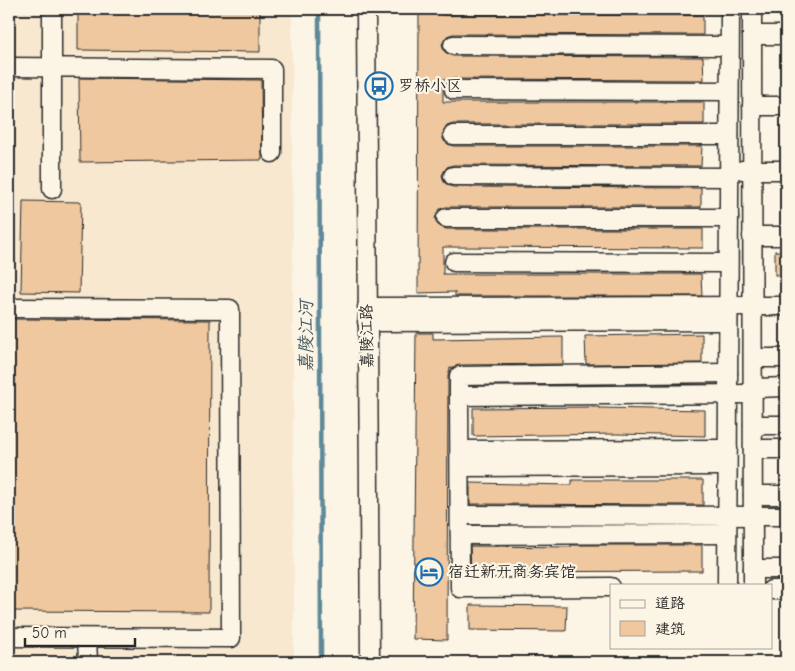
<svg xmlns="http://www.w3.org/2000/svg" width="795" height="671" font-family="'Comic Neue','LXGW WenKai TC',sans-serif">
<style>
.built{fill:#f8e8d0}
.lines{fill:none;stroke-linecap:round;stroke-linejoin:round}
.stream{stroke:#5f8999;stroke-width:4.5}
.building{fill:#efc89f;stroke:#2b2b2b}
.minor-casing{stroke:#2b2b2b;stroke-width:21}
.minor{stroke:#fcf5e5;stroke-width:18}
.labels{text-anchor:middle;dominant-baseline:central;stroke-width:4.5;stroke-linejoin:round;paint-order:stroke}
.poi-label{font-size:16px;fill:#2b2b2b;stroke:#fcf5e5;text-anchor:start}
.street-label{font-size:16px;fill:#2b2b2b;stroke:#fcf5e5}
.water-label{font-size:18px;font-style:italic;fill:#455a62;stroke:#fcf5e5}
</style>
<rect width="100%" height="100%" fill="#fcf5e5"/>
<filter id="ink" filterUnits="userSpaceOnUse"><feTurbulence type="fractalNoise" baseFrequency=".02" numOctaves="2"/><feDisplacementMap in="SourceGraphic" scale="10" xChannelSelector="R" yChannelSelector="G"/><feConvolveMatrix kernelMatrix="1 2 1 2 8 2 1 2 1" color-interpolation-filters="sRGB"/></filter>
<g filter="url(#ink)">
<path class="built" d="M9 9H292L294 662H9Z"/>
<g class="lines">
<path class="stream" d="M319 9 321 662"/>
</g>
<g class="building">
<path d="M78 9H260V52L78 50Z"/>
<path d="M419 9H443V15H703V35L453 34 447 36 442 44 444 51 448 54 453 56 703 57 704 80 443 79V102H704V124H453L447 126 442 135 444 141 448 144 453 146H702L701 166 453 165 447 167 442 175 444 182 448 185 453 187 701 188V207H446L440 209 435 218 437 224 441 227 446 229H703V248L443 247V274H701L702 296H455V292L418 293Z"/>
<path d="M79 78 261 80 262 160 80 162Z"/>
<path d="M23 201 81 202 79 293 21 292Z"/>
<rect x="775" y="251" width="11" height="24"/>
<path d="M9 319 210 320 209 612 9 611Z"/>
<path d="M416 333H433V339L563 337V364L459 365 450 368 448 376 447 640 413 639Z"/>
<path d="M702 334V363L586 364 585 336Z"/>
<path d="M599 407V408L705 410V436L617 434 473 436V408Z"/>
<path d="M572 480H703V505L470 504V483L572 485Z"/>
<path d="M571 545H702V571L471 572 470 546 571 547Z"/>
<path d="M470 605 567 606 566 631 470 630Z"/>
</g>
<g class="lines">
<g class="minor-casing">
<g id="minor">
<path d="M52 9V189"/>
<path d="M366 9 370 662"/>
<path d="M752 9 753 585"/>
<path d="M752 35H786"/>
<path d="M453 45 729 46"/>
<path d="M9 67 272 69V153"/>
<path d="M454 90 729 91"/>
<path d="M752 106H786"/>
<path d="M453 135H729"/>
<path d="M742 170H786"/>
<path d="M453 176 729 177"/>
<path d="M446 218H729"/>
<path d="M752 236H786"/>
<path d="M454 262 728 263"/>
<path d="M367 307 786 306"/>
<path d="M9 308 230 309 231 638 9 637"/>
<path d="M367 322 728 321"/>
<path d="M753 358H786"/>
<path d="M753 388 786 387"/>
<path d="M459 396V376L728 373"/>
<path d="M753 425H786"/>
<path d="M753 449H786"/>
<path d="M460 450 728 449"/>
<path d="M460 467 727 466"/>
<path d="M753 495H786"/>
<path d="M460 515 786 516"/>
<path d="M460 535 727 534"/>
<path d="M753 569H786"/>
<path d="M727 585 730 9"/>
<path d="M611 587 460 588 459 396 753 394"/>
<path d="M771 590H786"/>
<path d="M87 638 88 662"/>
</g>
</g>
<use href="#minor" class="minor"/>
</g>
</g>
<defs>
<g id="bus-ring" transform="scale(1.4375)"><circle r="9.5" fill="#fcf5e5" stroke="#1f6fb2" stroke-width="1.5"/><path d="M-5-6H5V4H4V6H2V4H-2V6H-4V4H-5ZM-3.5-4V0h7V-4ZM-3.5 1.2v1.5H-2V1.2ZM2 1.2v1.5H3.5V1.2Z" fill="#1f6fb2"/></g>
<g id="hotel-ring" transform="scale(1.4375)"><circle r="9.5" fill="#fcf5e5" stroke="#1f6fb2" stroke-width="1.5"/><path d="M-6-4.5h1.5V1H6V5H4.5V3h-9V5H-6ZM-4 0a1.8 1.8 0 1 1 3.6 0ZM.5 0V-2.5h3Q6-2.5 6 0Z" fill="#1f6fb2"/></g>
</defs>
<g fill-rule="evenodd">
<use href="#bus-ring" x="379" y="86"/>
<use href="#hotel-ring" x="429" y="572"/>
</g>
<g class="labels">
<g class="poi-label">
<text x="398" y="86">罗桥小区</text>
<text x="448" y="572">宿迁新开商务宾馆</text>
</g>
<g class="street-label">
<text transform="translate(367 336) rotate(-91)">嘉陵江路</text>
</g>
<g class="water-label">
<text transform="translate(306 336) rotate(-90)">嘉陵江河</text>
</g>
</g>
<rect width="795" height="671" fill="none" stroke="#fcf5e5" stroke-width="30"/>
<rect x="15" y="15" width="765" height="641" fill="none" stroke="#2b2b2b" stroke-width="2" filter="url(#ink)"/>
<rect x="610" y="584" width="162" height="65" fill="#fcf5e5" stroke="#a8a49b"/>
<rect x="620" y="600" width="25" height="8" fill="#fcf5e5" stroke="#a8a49b"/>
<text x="655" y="608" font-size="15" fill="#2b2b2b">道路</text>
<rect x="620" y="621" width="25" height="15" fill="#efc89f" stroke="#a8a49b"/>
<text x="655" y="634" font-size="15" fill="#2b2b2b">建筑</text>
<path d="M25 638v8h110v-8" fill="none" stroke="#2b2b2b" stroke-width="2.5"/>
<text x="32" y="638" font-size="15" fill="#2b2b2b" stroke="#fcf5e5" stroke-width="4" paint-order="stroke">50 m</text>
</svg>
